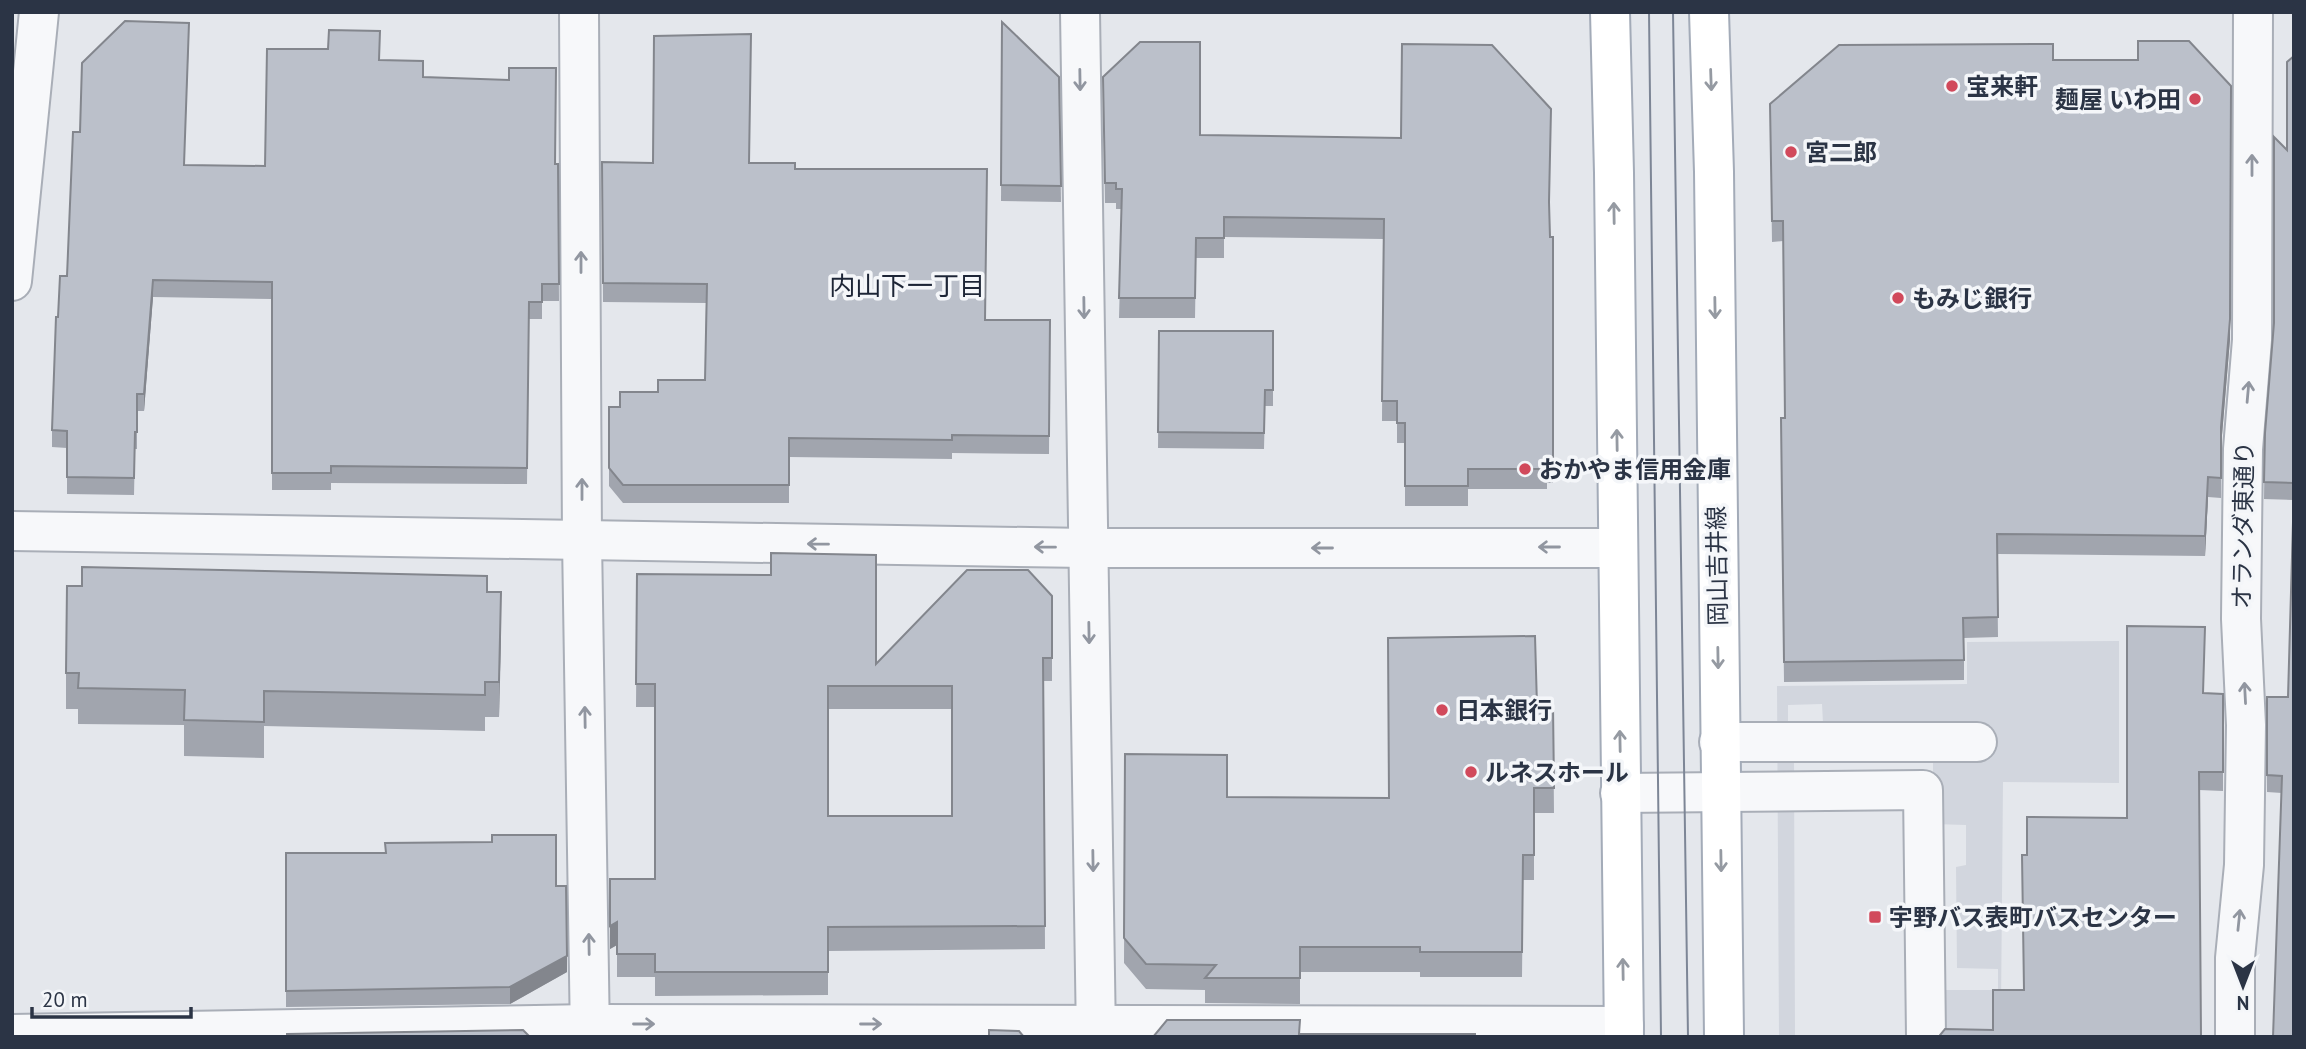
<svg xmlns="http://www.w3.org/2000/svg" width="2306" height="1049" font-family="'PT Sans','Noto Sans JP',sans-serif">
<style>
.built{fill:#d2d6de;fill-rule:evenodd}
.lines{fill:none;stroke-linecap:round;stroke-linejoin:round}
.minor-casing{stroke:#a9aeb7;stroke-width:42}
.major-casing{stroke:#a3abb8;stroke-width:42}
.minor{stroke:#f7f8fa;stroke-width:38}
.major{stroke:#fff;stroke-width:38}
.tram{stroke:#7d8696;stroke-width:2}
.wall{fill:#a1a5ae;fill-rule:evenodd}
.shaded-wall{fill:#83868d}
.building{fill:#bbc0ca;stroke:#83868d;stroke-width:2;fill-rule:evenodd}
.oneway{stroke:#9196a0}
.oneway2{stroke:#959aa2}
.poi-dot{fill:#d1495b;stroke:#f4f6f9;stroke-width:2.5}
.labels{text-anchor:middle;dominant-baseline:central;stroke-width:7;stroke-linejoin:round;paint-order:stroke}
.poi-label{font-size:24px;font-weight:bold;fill:#2b3445;stroke:#f4f6f9;text-anchor:start}
.street-label{font-size:24px;fill:#2b3445;stroke:#f4f6f9}
.neighbourhood-label{font-size:26px;fill:#1d2536;stroke:#f4f6f9}
</style>
<rect width="100%" height="100%" fill="#e4e7ec"/>
<path class="built" d="M2119 641V783L2003 782 2001 1007 1993 1008V1037H1936V990H1998V969L1957 968 1956 867 1966 865V825L1933 824V759L1794 760 1795 1037H1779L1777 686 1967 684V642ZM1822 704 1823 723 1788 724V705Z"/>
<g class="lines">
<g class="minor-casing">
<g id="minor">
<path d="M579 12 582 540 590 1037"/>
<path d="M1080 12 1096 1037"/>
<path d="M12 281 39 12"/>
<path d="M12 531 1087 548H1618"/>
<path d="M1719 742H1977"/>
<path d="M1620 793 1923 790 1926 1037"/>
<path d="M12 1034 590 1024 1624 1026"/>
<path d="M2235 1037V958L2244 865 2246 725 2241 619 2243 449 2252 340 2253 12"/>
</g>
</g>
<g class="major-casing">
<g id="major">
<path d="M1610 12 1614 173 1624 1037"/>
<path d="M1709 12 1714 172 1724 1037"/>
</g>
</g>
<use href="#minor" class="minor"/>
<use href="#major" class="major"/>
<g class="tram">
<path d="M1649 12 1661 1037"/>
<path d="M1673 12 1688 1037"/>
</g>
</g>
<g class="wall">
<path d="M1002 22 1059 77 1061 202 1001 201Z"/>
<path d="M189 39 184 165 265 166 380 60 423 77 555 164H558L559 301H542V319H529L527 484 331 483V490H272V299L153 297 144 411H137V449H135L134 495 67 494V448L52 447V430L58 317 67 276 80 132Z"/>
<path d="M2294 56V1037L2282 793 2267 792V697H2288L2293 500 2264 499 2265 433Z"/>
<path d="M2053 60 2230 339 2221 447V498L2208 497 2205 556 1997 554 1998 637 1964 638V680L1784 682 1781 438 1785 418 1783 241 1772 242 1770 104Z"/>
<path d="M1103 77 1200 135 1549 213 1550 237H1553V483H1547V489H1468V506H1405V443H1397V421H1382L1383 239 1224 237V258H1196L1195 318H1119L1122 209H1116V203H1105Z"/>
<path d="M602 162 750 163 795 169 985 320H1050L1049 454 952 453V459L789 457V503H623L609 486V407H620L658 392 705 380 706 303 603 302Z"/>
<path d="M1159 331H1273V406H1265L1264 449 1158 448Z"/>
<path d="M637 574 876 664 1052 596V681H1044L1045 949 828 951V995L655 996V977H617V945L610 949V879H655V707H636ZM828 709H952V816H828Z"/>
<path d="M487 592 501 627 499 717H485V731L264 726V758L184 756V725L78 724V709H66V673Z"/>
<path d="M2204 693 2223 694V791L2199 790 1993 1030 2023 990 2027 855 2127 818Z"/>
<path d="M1537 706H1553L1554 813H1534V880H1523L1522 977H1420V972H1300V1004L1205 1003V990L1146 989 1124 963 1125 754 1227 797 1389 798Z"/>
<path d="M286 853 556 886 567 972 510 1004 286 1007Z"/>
</g>
<g class="shaded-wall">
<path d="M2231 86 2230 339 2221 447V498V427Z"/>
<path d="M153 280V297L144 411V394Z"/>
<path d="M2208 477V497L2205 556V536Z"/>
<path d="M501 592V627L499 717V682Z"/>
<path d="M617 922V945L610 949V926Z"/>
<path d="M567 956V972L510 1004V987Z"/>
</g>
<g class="building">
<path d="M125 21 189 23 184 165 265 166 267 49H328L329 30 380 31 379 60 423 61V77L509 80V68H556L555 164H558L559 284H542V302H529L527 468 331 466V473H272V282L153 280 144 394H137V432H135L134 478 67 477V431L52 430 56 317H58L60 276H67L73 132H80L82 63Z"/>
<path d="M1002 22 1059 77 1061 186 1001 185Z"/>
<path d="M751 34 749 163H795V169H987L985 320H1050L1049 436 952 435V440L789 438V485H623L609 468V407H620V392H658V380H705L707 284 603 283 602 162 653 163 654 36Z"/>
<path d="M2138 41H2189L2231 86 2230 319 2221 427V478L2208 477 2205 536 1997 534 1998 617 1963 618 1964 660 1784 662 1781 418H1785L1783 221H1772L1770 104 1839 45 2053 44V60H2138Z"/>
<path d="M1140 42H1200V135L1401 138 1402 44 1492 45 1551 109 1549 202 1550 237H1553V463H1547V469H1468V486H1405V423H1397V401H1382L1384 219 1224 217V238H1196L1195 298H1119L1122 189H1116V183H1105L1103 77Z"/>
<path d="M2294 56V483L2264 482 2265 433 2274 323V137L2287 150V62Z"/>
<path d="M1159 331H1273V390H1265L1264 433 1158 432Z"/>
<path d="M2294 487V1037H2273L2282 776 2267 775V697H2288Z"/>
<path d="M771 553 876 555V664L967 570H1028L1052 596V658H1043L1045 926 828 927V972H655V954H617V922L610 926V879H655V684H636L637 574 771 575ZM828 686H952V816H828Z"/>
<path d="M82 567 487 576V592H501L499 682H485V695L264 691V722L184 720 185 690 78 688 79 673H66L67 586H82Z"/>
<path d="M2127 626 2205 627 2203 693 2223 694V772H2199L2201 1037H1940V1035L1945 1029 1993 1030V990H2024L2022 855H2027V817L2127 818Z"/>
<path d="M1535 636 1537 706H1553L1554 788H1534V855H1523L1522 952H1420V947H1300V978H1205L1216 965 1146 964 1124 938 1125 754 1227 755V797L1389 798 1388 638Z"/>
<path d="M492 835H556V886H566L567 956 510 987 286 991V853H386L385 843 492 842Z"/>
<path d="M1167 1020H1300L1299 1034H1475V1037H1153Z"/>
<path d="M523 1030 530 1037H287V1034Z"/>
<path d="M989 1030 1019 1031 1024 1037H989Z"/>
</g>
<defs><path id="oneway-shaft" d="M-6 0H5M1.5-3L5.5 0L1.5 3" fill="none" stroke-width="1.6" stroke-linecap="round" stroke-linejoin="round" transform="scale(1.75)"/></defs>
<g class="oneway">
<use href="#oneway-shaft" transform="translate(1080 80) rotate(89)"/>
<use href="#oneway-shaft" transform="translate(2252 165) rotate(-90)"/>
<use href="#oneway-shaft" transform="translate(581 262) rotate(-90)"/>
<use href="#oneway-shaft" transform="translate(1084 308) rotate(89)"/>
<use href="#oneway-shaft" transform="translate(2248 392) rotate(-85)"/>
<use href="#oneway-shaft" transform="translate(582 489) rotate(-90)"/>
<use href="#oneway-shaft" transform="translate(818 544) rotate(-179)"/>
<use href="#oneway-shaft" transform="translate(1045 547) rotate(-179)"/>
<use href="#oneway-shaft" transform="translate(1549 547) rotate(180)"/>
<use href="#oneway-shaft" transform="translate(1322 548) rotate(180)"/>
<use href="#oneway-shaft" transform="translate(1089 633) rotate(89)"/>
<use href="#oneway-shaft" transform="translate(2245 693) rotate(-93)"/>
<use href="#oneway-shaft" transform="translate(585 717) rotate(-91)"/>
<use href="#oneway-shaft" transform="translate(1093 861) rotate(89)"/>
<use href="#oneway-shaft" transform="translate(2239 920) rotate(-84)"/>
<use href="#oneway-shaft" transform="translate(589 944) rotate(-91)"/>
<use href="#oneway-shaft" transform="translate(644 1024)"/>
<use href="#oneway-shaft" transform="translate(871 1024)"/>
</g>
<g class="oneway2">
<use href="#oneway-shaft" transform="translate(1711 80) rotate(88)"/>
<use href="#oneway-shaft" transform="translate(1614 213) rotate(-91)"/>
<use href="#oneway-shaft" transform="translate(1715 308) rotate(89)"/>
<use href="#oneway-shaft" transform="translate(1617 440) rotate(-91)"/>
<use href="#oneway-shaft" transform="translate(1718 658) rotate(89)"/>
<use href="#oneway-shaft" transform="translate(1620 741) rotate(-91)"/>
<use href="#oneway-shaft" transform="translate(1721 861) rotate(89)"/>
<use href="#oneway-shaft" transform="translate(1623 969) rotate(-91)"/>
</g>
<g class="poi-dot">
<circle cx="1952" cy="86" r="7"/>
<circle cx="2195" cy="99" r="7"/>
<circle cx="1791" cy="152" r="7"/>
<circle cx="1898" cy="298" r="7"/>
<circle cx="1525" cy="469" r="7"/>
<circle cx="1442" cy="710" r="7"/>
<circle cx="1471" cy="772" r="7"/>
<rect x="1868" y="910" width="14" height="14" rx="3.5"/>
</g>
<g class="labels">
<g class="poi-label">
<text x="1966" y="86">宝来軒</text>
<text x="2181" y="99" text-anchor="end">麺屋 いわ田</text>
<text x="1805" y="152">宮二郎</text>
<text x="1912" y="298">もみじ銀行</text>
<text x="1539" y="469">おかやま信用金庫</text>
<text x="1456" y="710">日本銀行</text>
<text x="1485" y="772">ルネスホール</text>
<text x="1889" y="917">宇野バス表町バスセンター</text>
</g>
<g class="street-label">
<text transform="translate(2243 525) rotate(-89)">オランダ東通り</text>
<text transform="translate(1717 566) rotate(-91)">岡山吉井線</text>
</g>
<g class="neighbourhood-label">
<text x="907" y="285">内山下一丁目</text>
</g>
</g>
<rect width="2306" height="1049" fill="none" stroke="#2b3445" stroke-width="28"/>
<g transform="translate(2243 986) rotate(180)" stroke="#f4f6f9" stroke-width="5" paint-order="stroke">
<path d="M0-5L12 26L0 18L-12 26Z" fill="#2b3445"/>
<text y="-10" font-size="19" font-weight="bold" text-anchor="middle" fill="#2b3445">N</text>
</g>
<path d="M32 1007v10h159v-10" fill="none" stroke="#2b3445" stroke-width="3.5"/>
<text x="42" y="1007" font-size="21" fill="#2b3445" stroke="#f4f6f9" stroke-width="5" paint-order="stroke">20 m</text>
</svg>
